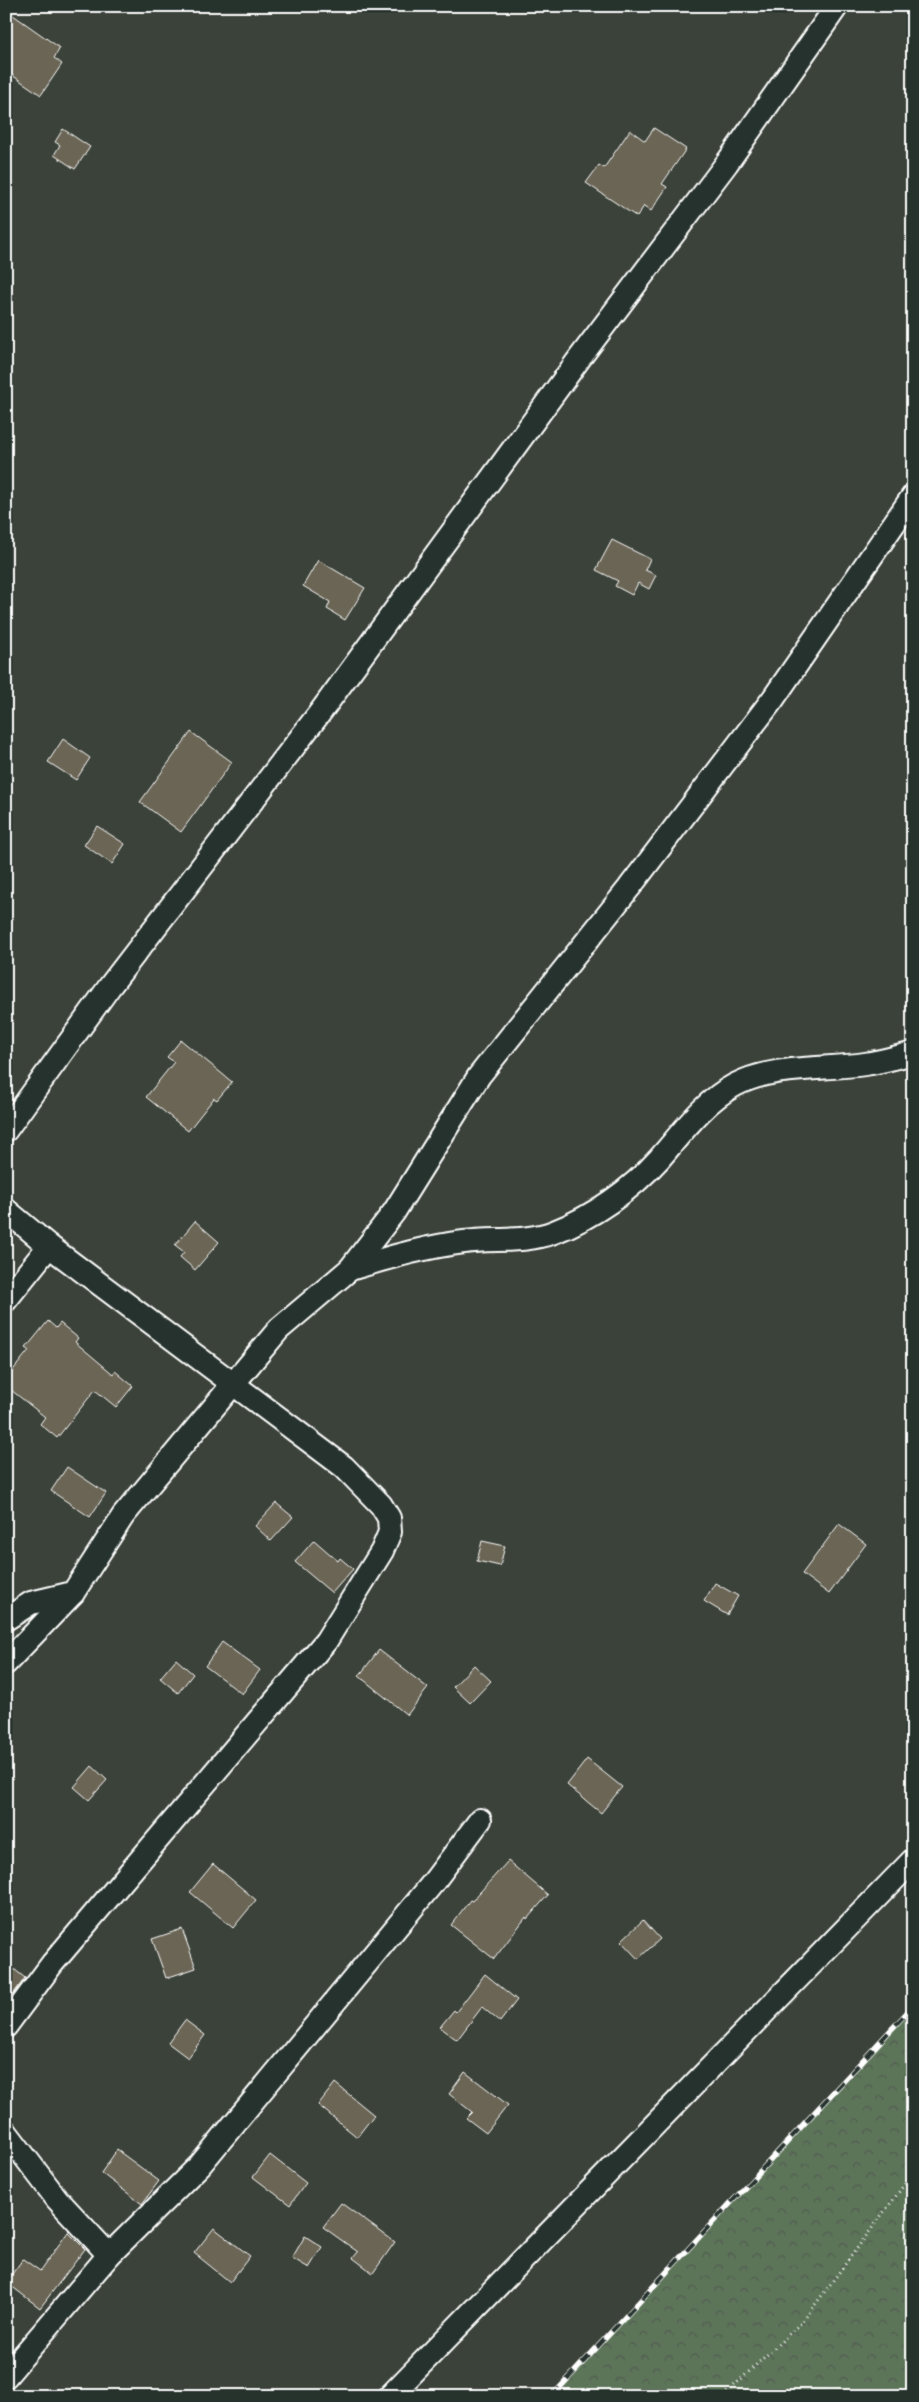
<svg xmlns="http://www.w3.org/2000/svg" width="919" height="2402" font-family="Caveat,sans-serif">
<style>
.forest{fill:url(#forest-crowns);stroke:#aebaac}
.building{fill:#6b6554;stroke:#fff}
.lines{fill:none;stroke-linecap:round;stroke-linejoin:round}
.street-casing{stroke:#fff;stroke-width:26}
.path{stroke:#fff;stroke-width:3;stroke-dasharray:1 4;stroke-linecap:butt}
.street{stroke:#26332d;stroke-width:22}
.rail-casing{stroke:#fff;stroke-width:5.5}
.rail{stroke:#26332d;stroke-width:4;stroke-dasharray:11;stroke-linecap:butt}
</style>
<defs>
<pattern id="forest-crowns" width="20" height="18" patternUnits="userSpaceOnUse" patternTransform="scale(1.25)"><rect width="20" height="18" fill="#5c7459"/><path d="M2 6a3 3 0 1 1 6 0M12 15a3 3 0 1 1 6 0" fill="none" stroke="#525c51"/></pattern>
</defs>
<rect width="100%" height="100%" fill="#3b4239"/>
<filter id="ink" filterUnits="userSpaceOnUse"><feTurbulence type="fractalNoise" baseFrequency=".02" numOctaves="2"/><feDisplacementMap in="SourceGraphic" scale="10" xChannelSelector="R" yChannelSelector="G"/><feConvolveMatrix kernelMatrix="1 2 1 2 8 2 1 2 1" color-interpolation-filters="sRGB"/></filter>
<g filter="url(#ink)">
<path class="forest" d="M913 2006V2396H552L591 2355Z"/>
<g class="building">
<path d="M6 10 60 48 54 58 62 64 41 95 6 71Z"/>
<path d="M654 128 686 149 662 184 667 187 651 211 644 206 637 217 586 183 599 165 604 168 630 130 645 141Z"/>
<path d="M63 129 90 147 75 169 54 155 60 145 55 142Z"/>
<path d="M612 540 650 559 645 570 656 575 649 589 638 583 632 595 615 586 618 581 596 570Z"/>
<path d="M318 560 365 588 345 620 327 609 330 602 303 586Z"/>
<path d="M191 732 232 762 181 832 140 802Z"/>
<path d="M63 739 90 758 76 780 48 762Z"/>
<path d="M97 826 125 844 112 864 84 845Z"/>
<path d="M181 1040 232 1082 217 1100 214 1098 188 1131 146 1097 174 1062 167 1057Z"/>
<path d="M195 1221 219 1242 195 1270 180 1257 184 1252 175 1245Z"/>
<path d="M48 1321 56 1328 60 1323 78 1338 75 1342 113 1374 115 1371 133 1386 116 1407 95 1390 57 1438 40 1424 45 1417 6 1386V1379L29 1350 26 1348Z"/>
<path d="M67 1467 106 1493 90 1517 51 1491Z"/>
<path d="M276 1503 293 1517 271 1541 255 1526Z"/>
<path d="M839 1524 866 1544 829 1594 802 1574Z"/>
<path d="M314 1540 338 1561 340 1558 353 1569 332 1593 295 1562Z"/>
<path d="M482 1541 505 1546 500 1566 477 1561Z"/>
<path d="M715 1583 738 1596 727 1615 704 1601Z"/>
<path d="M222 1642 260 1670 242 1694 205 1666Z"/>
<path d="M379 1650 428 1688 407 1715 359 1676Z"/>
<path d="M176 1659 193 1674 178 1693 160 1678Z"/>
<path d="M474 1665 491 1681 470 1703 453 1687Z"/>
<path d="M587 1759 622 1787 601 1813 567 1785Z"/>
<path d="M92 1766 107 1780 89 1800 74 1787Z"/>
<path d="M508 1861 548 1895 527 1919 526 1917 494 1959 451 1925 470 1900 472 1901Z"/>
<path d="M213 1864 256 1900 233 1928 190 1892Z"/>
<path d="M643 1920 660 1939 638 1959 621 1941Z"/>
<path d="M182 1929 196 1968 166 1978 152 1939Z"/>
<path d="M14 1969 25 1978 6 2004V1979Z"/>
<path d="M485 1974 517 2000 500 2022 482 2007 457 2040 440 2027 454 2010 456 2012Z"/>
<path d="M185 2020 205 2035 188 2058 168 2043Z"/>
<path d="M465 2072 508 2105 486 2133 466 2118 472 2112 449 2094Z"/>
<path d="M335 2083 374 2115 357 2137 318 2105Z"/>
<path d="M117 2150 159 2181 142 2204 101 2173Z"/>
<path d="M270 2155 306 2183 290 2205 253 2177Z"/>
<path d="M341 2203 395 2242 373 2273 353 2258 358 2252 323 2227Z"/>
<path d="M214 2228 250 2256 230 2282 194 2253Z"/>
<path d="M68 2232 85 2249 40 2308 6 2282 23 2259 40 2271Z"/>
<path d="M305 2236 322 2247 309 2268 292 2258Z"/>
</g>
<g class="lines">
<g class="street-casing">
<g id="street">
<path d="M6 1130 110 986 322 710 579 359 727 163 837 6"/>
<path d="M6 1210 49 1246 344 1467 381 1505 389 1518 390 1532 382 1551 326 1641 52 1964 6 2026"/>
<path d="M350 1269C388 1258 424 1247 464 1242 494 1238 525 1243 554 1232 593 1217 631 1190 659 1159 682 1133 703 1102 735 1085 773 1065 823 1070 865 1064 881 1062 897 1057 913 1053"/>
<path d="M6 1300 49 1246"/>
<path d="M6 1619 31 1603 73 1593"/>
<path d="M6 1663 73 1593 123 1516 279 1329 350 1269 394 1212 479 1076 629 888 773 699 913 496"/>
<path d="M6 2132 57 2199 109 2255"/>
<path d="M6 2376 109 2255 200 2165 432 1884 480 1820"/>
<path d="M390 2396 913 1860"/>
</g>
</g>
<path class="path" d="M723 2396 803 2321 913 2173"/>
<use href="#street" class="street"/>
<g class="rail-casing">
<path id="rail" d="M552 2396 913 2006"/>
</g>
<use href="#rail" class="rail"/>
</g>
</g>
<rect width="919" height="2402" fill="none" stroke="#26332d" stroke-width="25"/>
<rect x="12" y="12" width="894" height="2377" fill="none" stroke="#fff" stroke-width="2" filter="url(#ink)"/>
</svg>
